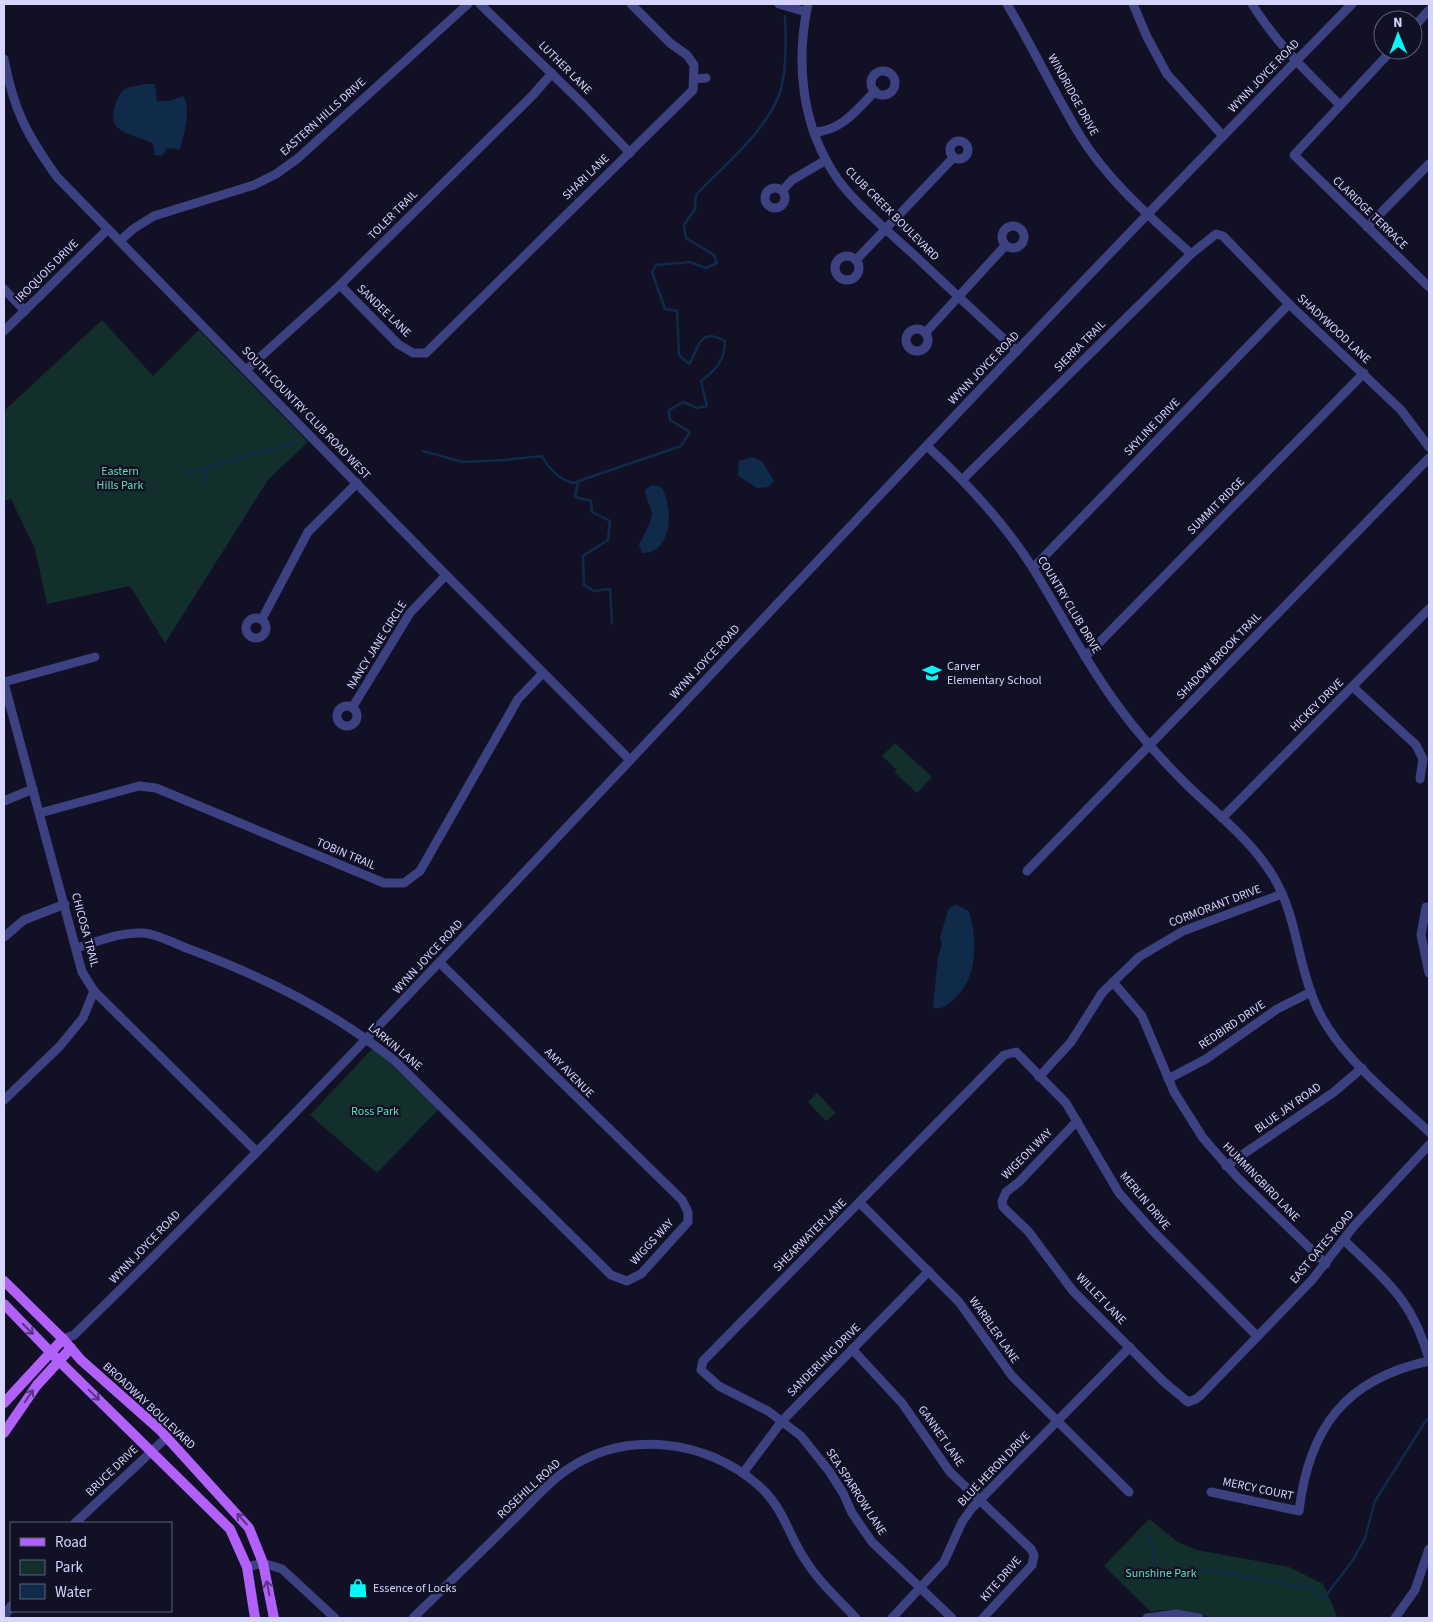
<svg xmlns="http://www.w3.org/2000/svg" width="1433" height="1622" font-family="'Source Sans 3',sans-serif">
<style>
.green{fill:#132f2b}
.water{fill:#102b49}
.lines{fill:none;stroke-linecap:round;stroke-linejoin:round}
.stream{stroke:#102b49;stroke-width:2.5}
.minor{stroke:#3c4182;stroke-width:9}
.major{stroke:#b160fa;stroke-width:10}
.oneway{stroke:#593485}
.labels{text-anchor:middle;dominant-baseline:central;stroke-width:4.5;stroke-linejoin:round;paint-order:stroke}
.street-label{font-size:12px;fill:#d6d5fe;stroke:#111025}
.park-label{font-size:12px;fill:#63dcb2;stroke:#111025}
.poi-label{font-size:12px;fill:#d6d5fe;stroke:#111025;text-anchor:start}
</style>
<rect width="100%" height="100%" fill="#111025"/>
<g class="green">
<path d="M102 320 153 376 199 330 308 442 268 480 165 643 130 586 47 604 35 549 11 499 4 501V411Z"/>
<path d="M895 743 932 777 917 793 894 772 897 770 882 756Z"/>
<path d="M371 1050H376L438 1110 377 1173 310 1115Z"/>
<path d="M817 1093 836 1113 826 1121 808 1102Z"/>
<path d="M1149 1519 1178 1542 1197 1550 1289 1567 1323 1584 1338 1618H1212C1191 1611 1172 1607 1151 1612L1104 1566Z"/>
</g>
<g class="water">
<path d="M144 84H155L157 101H169L183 96C192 110 184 134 180 149L167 148 162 156 154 155 155 151 152 143C141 138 127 135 118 128 108 120 116 95 125 89 129 86 139 86 144 84Z"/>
<path d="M752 457 762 461 774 481 769 487 757 488 738 476 739 461Z"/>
<path d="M653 485 661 487C674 506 673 554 642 553L639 545 650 523 652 513 645 493 646 489Z"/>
<path d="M955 904 969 911C977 940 979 977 954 999 947 1005 942 1010 933 1008L938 957 942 944 940 938 948 910Z"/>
</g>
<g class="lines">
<g class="stream">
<path d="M423 451 463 462 504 460 542 456C549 469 558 479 573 483L681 446 690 432 670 420 669 410 683 402 697 408 707 406 701 381C716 370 725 360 725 341 699 327 700 346 689 364L679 355 677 311 665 309 652 272 656 265 690 262 706 268 717 263 714 255 686 238 684 225 695 209 696 195C724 165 763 135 779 95 787 74 786 38 785 16"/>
<path d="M251 455 297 442"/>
<path d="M187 473 246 456"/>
<path d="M578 482 575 497 591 501 592 512 610 521 608 540 583 556 584 585 594 591 610 589 612 623"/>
<path d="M203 485 208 468"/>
<path d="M1149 1536 1155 1556 1156 1569C1175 1585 1192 1570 1212 1570 1219 1570 1225 1573 1231 1574 1258 1577 1286 1587 1312 1587L1318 1595 1323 1597 1327 1594 1353 1560 1365 1538 1375 1501 1427 1419"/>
</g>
<g class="minor">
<path d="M480 4 584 105 630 153"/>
<path d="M779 4 806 12"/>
<path d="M808 4C795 65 802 129 839 181 856 204 890 233 912 253 947 286 982 319 1017 351"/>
<path d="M1007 4C1033 48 1055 94 1081 137 1109 182 1153 219 1191 254"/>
<path d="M1133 4 1147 37 1167 74 1223 136"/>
<path d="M1252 4C1276 43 1308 73 1340 105"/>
<path d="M1413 28 1429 10"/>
<path d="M1392 50 1294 155 1429 287"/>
<path d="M4 59C14 111 27 135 57 177L446 575 630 760"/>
<circle cx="883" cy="83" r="12"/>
<path d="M694 79 706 78"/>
<path d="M814 132C841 131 857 110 875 91"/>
<circle cx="959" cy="150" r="9"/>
<circle cx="775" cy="198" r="10"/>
<path d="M783 190 792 180 826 160"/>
<circle cx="1013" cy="237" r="11"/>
<path d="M1367 227 1429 164"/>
<path d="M120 241 133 229 154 216 254 185 276 174 297 159 468 4"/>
<circle cx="847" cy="268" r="12"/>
<path d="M856 260 954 157"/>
<path d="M340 285 398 344 413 353H426L693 90 694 65 687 55 670 43 631 4"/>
<path d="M4 289 25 311"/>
<circle cx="917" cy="340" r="11"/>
<path d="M4 331 108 229"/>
<path d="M926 332 1005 246"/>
<path d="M246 370 340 285 533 95 552 73"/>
<path d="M927 446C967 483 1005 523 1034 570 1063 617 1088 666 1121 710 1140 736 1164 762 1187 785 1217 814 1251 840 1273 876 1297 915 1297 962 1315 1003 1335 1053 1391 1096 1429 1132"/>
<path d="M963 479 1191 254 1216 234 1223 236 1289 304 1401 410 1429 447"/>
<path d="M1033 568 1289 304"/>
<circle cx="256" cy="628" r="10"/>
<path d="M262 619 308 532 357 483"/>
<path d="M1085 657 1364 373"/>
<path d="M4 682 95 657"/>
<path d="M4 683 82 972 94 991 256 1151"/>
<path d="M1353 687 1416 745 1423 759 1420 779"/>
<circle cx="347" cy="716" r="10"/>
<path d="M352 708 410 613 446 575"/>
<path d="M4 801 33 789"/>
<path d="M40 813 139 786 156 788 384 883H404L420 871 518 699 543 673"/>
<path d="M1222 818 1429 609"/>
<path d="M1027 871 1429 458"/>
<path d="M1426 907 1421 935 1429 973"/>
<path d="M4 937 24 920 65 904"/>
<path d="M77 948C98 941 120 932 143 933 157 934 176 944 189 949 264 977 333 1011 395 1061L611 1275 627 1281 641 1274 688 1222V1212L682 1200 440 963"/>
<path d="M1113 982 1142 1016 1174 1092 1203 1138 1238 1178 1326 1264"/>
<path d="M1039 1077 1071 1042 1102 993 1139 957 1183 931 1282 894"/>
<path d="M1168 1079 1206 1059 1277 1009 1311 992"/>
<path d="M4 1100 60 1046 83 1018 94 991"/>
<path d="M1077 1121 1019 1182 1006 1192 1002 1201 1003 1207 1028 1231 1073 1291 1164 1382 1188 1402 1196 1399 1202 1394 1312 1280 1354 1226 1429 1145"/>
<path d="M1226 1166 1334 1092 1362 1068"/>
<path d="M860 1203 959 1302 1012 1376 1129 1492"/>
<path d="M1344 1240C1387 1282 1412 1299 1429 1359"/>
<path d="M63 1339 74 1335C267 1147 450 951 635 755 872 503 1109 251 1352 4"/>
<path d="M852 1349 902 1403 950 1472 1031 1549 1034 1555 1032 1565 983 1618"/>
<path d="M743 1473 782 1421 929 1271"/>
<path d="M1211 1492 1299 1511C1309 1428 1345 1379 1429 1361"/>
<path d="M75 1523 166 1438"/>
<path d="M247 1567 263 1563 282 1569 335 1618"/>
<path d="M4 1617 11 1606"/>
<path d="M413 1618C446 1586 480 1553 513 1520 531 1503 548 1482 568 1469 627 1429 707 1440 758 1485 784 1508 787 1532 804 1558 818 1581 838 1599 856 1618"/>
<path d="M892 1618 944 1562 962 1522 972 1508 1130 1347"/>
<path d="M952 1618 872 1542 852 1513 843 1493 829 1471 801 1436 768 1411 719 1386 701 1370 703 1361 1004 1055 1016 1052 1066 1103 1119 1193 1151 1229 1257 1336"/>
<path d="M1147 1618 1176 1614 1199 1618"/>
<path d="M1395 1618 1415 1590 1429 1549"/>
</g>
<g class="major">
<path d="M4 1281 63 1339 81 1360 160 1430 249 1528 263 1563 274 1618"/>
<path d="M4 1304 59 1361 230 1529 247 1567 255 1618"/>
<path d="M4 1403 63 1339"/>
<path d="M4 1433 37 1385 71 1348"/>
</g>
</g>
<defs><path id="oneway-shaft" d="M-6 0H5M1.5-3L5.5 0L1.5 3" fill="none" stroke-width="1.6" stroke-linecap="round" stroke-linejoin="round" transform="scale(1.25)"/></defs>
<g class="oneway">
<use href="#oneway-shaft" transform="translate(28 1329) rotate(45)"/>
<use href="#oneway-shaft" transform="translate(94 1395) rotate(44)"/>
<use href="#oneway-shaft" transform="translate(29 1396) rotate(-56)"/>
<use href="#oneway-shaft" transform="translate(242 1519) rotate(-132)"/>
<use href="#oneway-shaft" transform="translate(268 1588) rotate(-101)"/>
</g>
<defs>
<g id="school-bare" transform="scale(1.5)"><path d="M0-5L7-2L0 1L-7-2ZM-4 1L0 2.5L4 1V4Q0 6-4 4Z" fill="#08f6f7" stroke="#111025" stroke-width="2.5" paint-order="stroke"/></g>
<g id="shop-bare" transform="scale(1.5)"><path d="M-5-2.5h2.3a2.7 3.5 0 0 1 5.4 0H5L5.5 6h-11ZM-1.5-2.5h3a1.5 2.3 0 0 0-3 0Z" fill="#08f6f7" stroke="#111025" stroke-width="2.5" paint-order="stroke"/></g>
</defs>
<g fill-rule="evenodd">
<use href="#school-bare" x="932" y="673"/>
<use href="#shop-bare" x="358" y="1588"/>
</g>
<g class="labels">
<g class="street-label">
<text transform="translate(565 68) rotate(45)">LUTHER LANE</text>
<text transform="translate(1264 76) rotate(-46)">WYNN JOYCE ROAD</text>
<text transform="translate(1073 95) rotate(61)">WINDRIDGE DRIVE</text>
<text transform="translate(323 117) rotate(-42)">EASTERN HILLS DRIVE</text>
<text transform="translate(586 177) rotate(-44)">SHARI LANE</text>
<text transform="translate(1370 213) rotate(44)">CLARIDGE TERRACE</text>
<text transform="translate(892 214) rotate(45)">CLUB CREEK BOULEVARD</text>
<text transform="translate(393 215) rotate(-45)">TOLER TRAIL</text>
<text transform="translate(47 271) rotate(-45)">IROQUOIS DRIVE</text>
<text transform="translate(384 311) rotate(44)">SANDEE LANE</text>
<text transform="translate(1334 329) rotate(43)">SHADYWOOD LANE</text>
<text transform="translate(1080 346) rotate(-45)">SIERRA TRAIL</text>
<text transform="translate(984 368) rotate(-46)">WYNN JOYCE ROAD</text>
<text transform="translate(306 413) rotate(46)">SOUTH COUNTRY CLUB ROAD WEST</text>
<text transform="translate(1152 427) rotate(-46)">SKYLINE DRIVE</text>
<text transform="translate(1216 506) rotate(-45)">SUMMIT RIDGE</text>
<text transform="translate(1069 605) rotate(59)">COUNTRY CLUB DRIVE</text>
<text transform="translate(377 645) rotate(-58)">NANCY JANE CIRCLE</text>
<text transform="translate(1219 656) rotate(-46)">SHADOW BROOK TRAIL</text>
<text transform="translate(705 662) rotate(-47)">WYNN JOYCE ROAD</text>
<text transform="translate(1317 705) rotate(-45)">HICKEY DRIVE</text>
<text transform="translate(346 854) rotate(23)">TOBIN TRAIL</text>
<text transform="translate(1215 906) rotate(-21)">CORMORANT DRIVE</text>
<text transform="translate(85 930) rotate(75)">CHICOSA TRAIL</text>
<text transform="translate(428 957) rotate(-47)">WYNN JOYCE ROAD</text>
<text transform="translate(1232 1025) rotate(-34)">REDBIRD DRIVE</text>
<text transform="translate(395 1047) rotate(40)">LARKIN LANE</text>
<text transform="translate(569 1073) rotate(45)">AMY AVENUE</text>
<text transform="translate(1288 1108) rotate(-35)">BLUE JAY ROAD</text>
<text transform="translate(1027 1154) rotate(-45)">WIGEON WAY</text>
<text transform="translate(1261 1182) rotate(46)">HUMMINGBIRD LANE</text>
<text transform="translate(1145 1201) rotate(50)">MERLIN DRIVE</text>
<text transform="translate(810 1235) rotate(-45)">SHEARWATER LANE</text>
<text transform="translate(652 1242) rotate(-47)">WIGGS WAY</text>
<text transform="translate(145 1247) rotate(-46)">WYNN JOYCE ROAD</text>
<text transform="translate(1322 1247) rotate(-50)">EAST OATES ROAD</text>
<text transform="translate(1101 1299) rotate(46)">WILLET LANE</text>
<text transform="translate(994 1330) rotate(55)">WARBLER LANE</text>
<text transform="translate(824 1360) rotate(-45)">SANDERLING DRIVE</text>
<text transform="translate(149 1406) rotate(43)">BROADWAY BOULEVARD</text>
<text transform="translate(941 1436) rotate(55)">GANNET LANE</text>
<text transform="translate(994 1469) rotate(-46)">BLUE HERON DRIVE</text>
<text transform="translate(112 1471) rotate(-44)">BRUCE DRIVE</text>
<text transform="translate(529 1489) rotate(-43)">ROSEHILL ROAD</text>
<text transform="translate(1258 1489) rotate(12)">MERCY COURT</text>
<text transform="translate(856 1492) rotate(57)">SEA SPARROW LANE</text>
<text transform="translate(1001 1579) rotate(-49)">KITE DRIVE</text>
</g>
<g class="park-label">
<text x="120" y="471">Eastern<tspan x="120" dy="14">Hills Park</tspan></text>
<text x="375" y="1111">Ross Park</text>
<text x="1161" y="1573">Sunshine Park</text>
</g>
<g class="poi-label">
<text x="947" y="666">Carver<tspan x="947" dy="14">Elementary School</tspan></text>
<text x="373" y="1588">Essence of Locks</text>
</g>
</g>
<rect width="1433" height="1622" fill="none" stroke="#d6d5fe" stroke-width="10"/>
<rect x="10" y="1522" width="162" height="90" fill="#111025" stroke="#605f7c"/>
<rect x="20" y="1538" width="25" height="8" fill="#b160fa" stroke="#605f7c"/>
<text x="55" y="1547" font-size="15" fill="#d6d5fe">Road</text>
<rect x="20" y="1560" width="25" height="15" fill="#132f2b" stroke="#605f7c"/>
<text x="55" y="1572" font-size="15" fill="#d6d5fe">Park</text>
<rect x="20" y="1584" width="25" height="15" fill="#102b49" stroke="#605f7c"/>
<text x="55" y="1597" font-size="15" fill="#d6d5fe">Water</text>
<g transform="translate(1398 35) rotate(359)"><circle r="24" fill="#111025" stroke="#605f7c"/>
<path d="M0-4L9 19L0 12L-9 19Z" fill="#08f6f7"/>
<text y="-8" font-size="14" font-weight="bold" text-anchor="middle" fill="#d6d5fe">N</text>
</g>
</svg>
